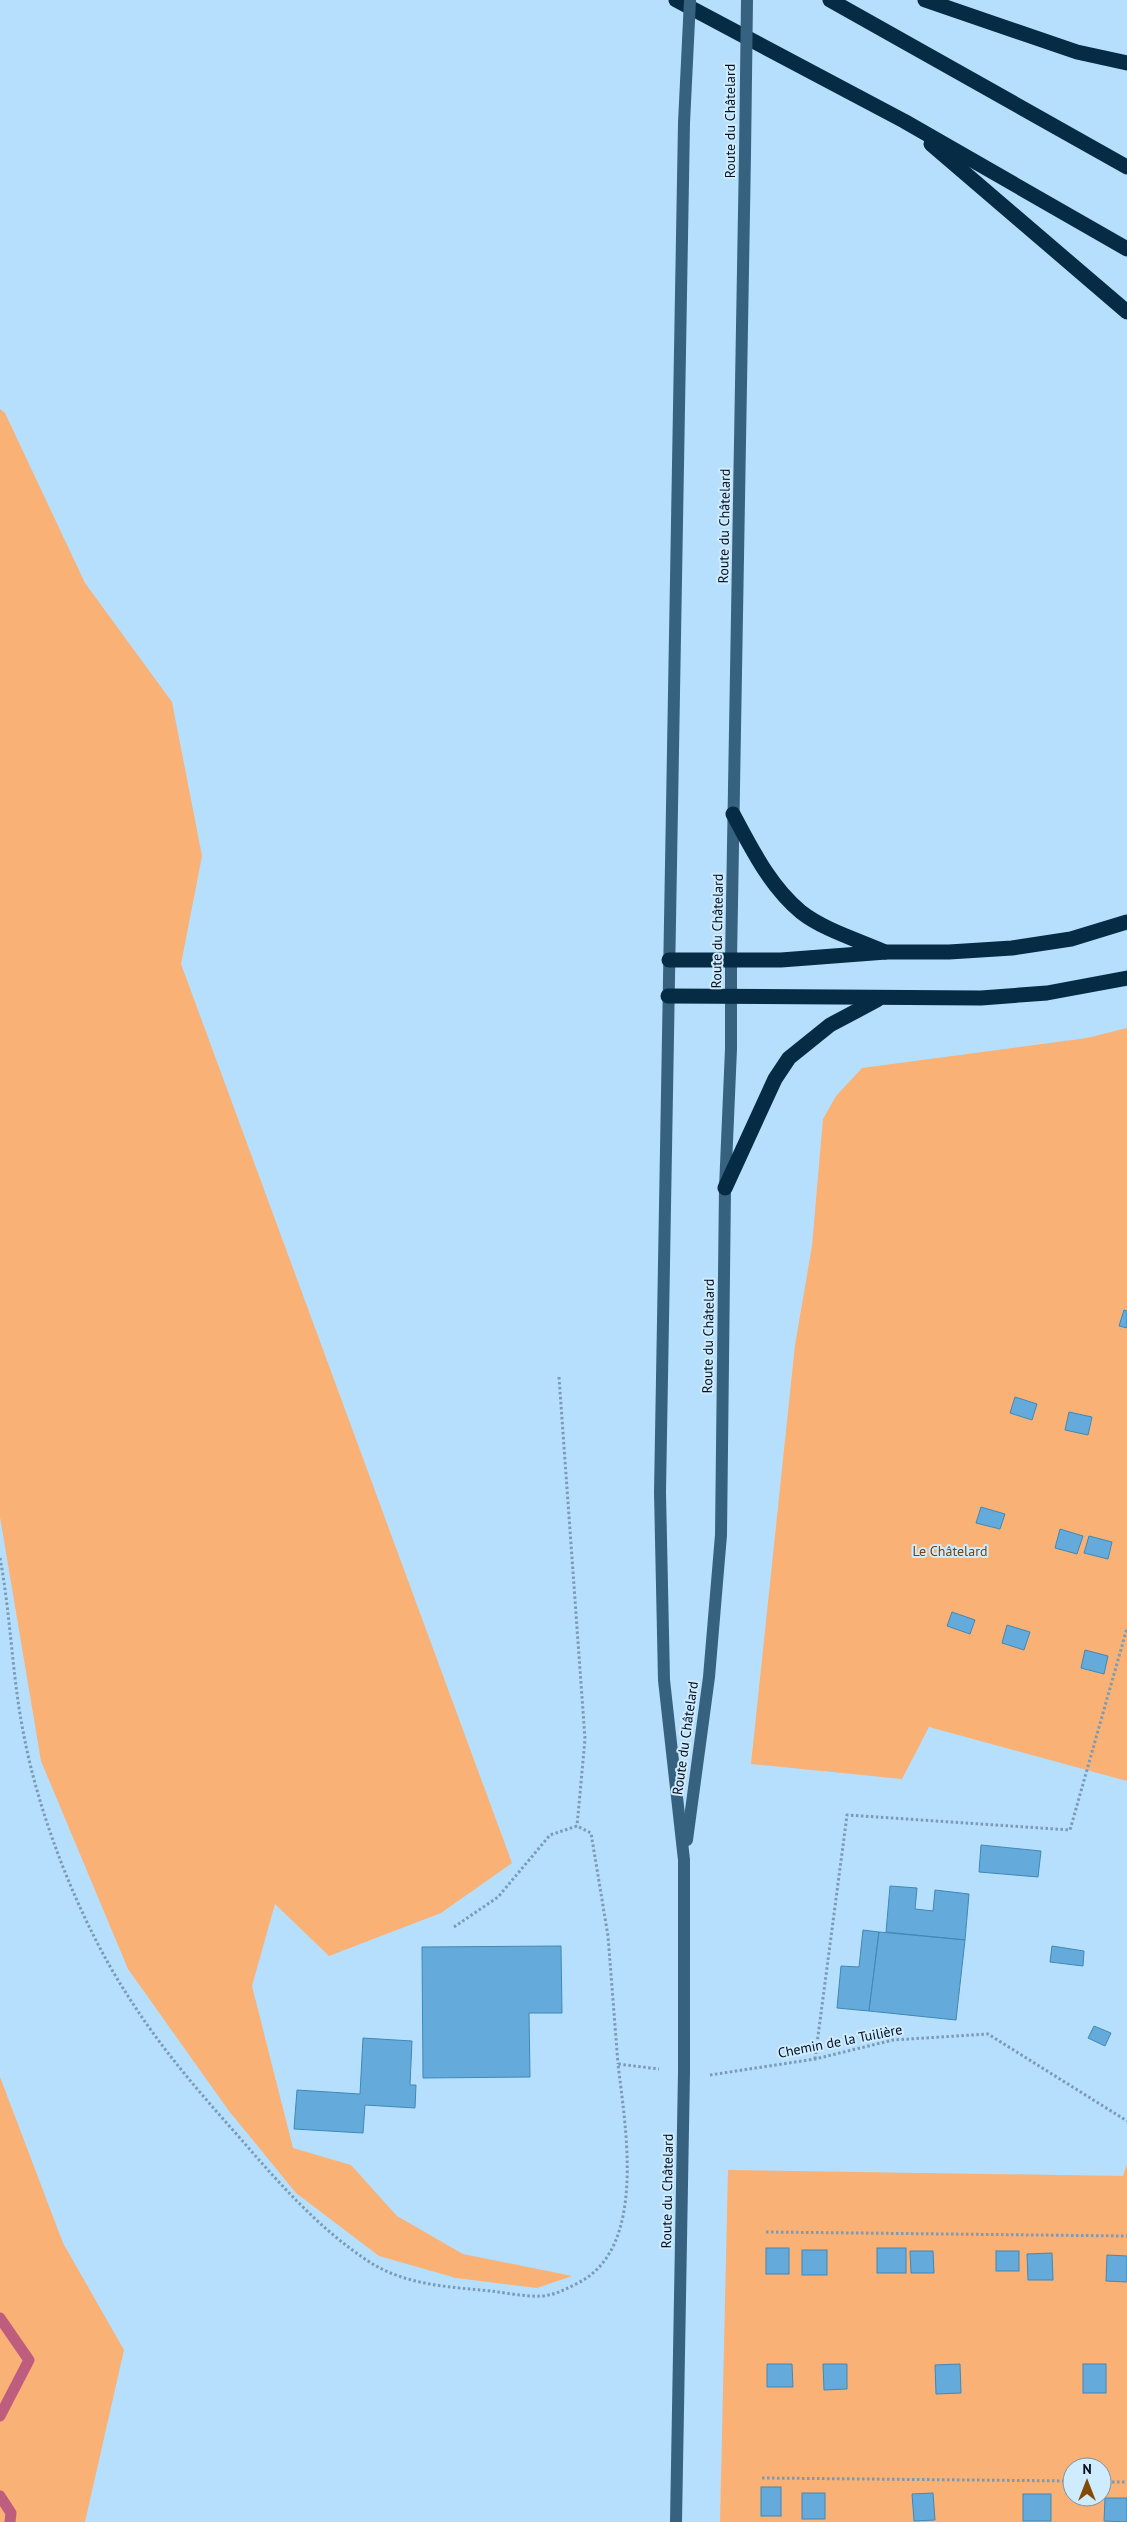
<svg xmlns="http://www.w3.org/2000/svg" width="1127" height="2522" font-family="'PT Sans',sans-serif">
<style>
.green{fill:#f9b175;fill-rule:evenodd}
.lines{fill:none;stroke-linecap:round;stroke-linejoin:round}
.stream{stroke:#bf5d7e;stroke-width:11}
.building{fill:#64aadb;stroke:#4188b6}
.path{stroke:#7b9bb5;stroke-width:3;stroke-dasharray:2.5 2.5;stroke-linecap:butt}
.secondary{stroke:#36617f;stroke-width:12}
.motorway{stroke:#052c44;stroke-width:15}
.secondary-bridge{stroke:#36617f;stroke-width:12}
.labels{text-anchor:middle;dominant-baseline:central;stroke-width:4;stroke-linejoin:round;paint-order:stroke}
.street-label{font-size:14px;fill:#000f1d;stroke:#cfebff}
.park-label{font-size:14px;fill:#77430c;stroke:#cfebff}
</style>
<rect width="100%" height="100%" fill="#b6dffe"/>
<g class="green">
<path d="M0 409 5 413 85 583 172 702 202 856 181 964 512 1863 441 1913 329 1956 275 1904 252 1986 293 2148 351 2165 397 2216 463 2254 572 2276 537 2288 456 2278 379 2256 296 2193 229 2111 128 1969 41 1761 0 1517Z"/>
<path d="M1127 1028V1781L929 1727 902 1779 751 1764 795 1345 812 1246 823 1119 836 1096 862 1068 1087 1038Z"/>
<path d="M0 2077 63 2243 124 2350 85 2522H0Z"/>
<path d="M1127 2164V2522H720L728 2170 1123 2176ZM1072 2467H1102V2497H1072Z"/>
</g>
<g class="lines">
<g class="stream">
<path d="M0 2318 29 2360 0 2416"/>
<path d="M0 2496 11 2513 10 2522"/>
</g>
</g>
<g class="building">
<path d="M1124 1310 1127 1311V1328L1119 1326Z"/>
<path d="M1015 1397 1037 1404 1032 1420 1010 1413Z"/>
<path d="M1069 1412 1092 1417 1088 1435 1065 1430Z"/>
<path d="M981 1507 1005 1514 1000 1529 976 1523Z"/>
<path d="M1060 1529 1083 1536 1077 1554 1055 1548Z"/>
<path d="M1089 1536 1112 1542 1108 1559 1084 1553Z"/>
<path d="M952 1612 975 1620 970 1634 947 1626Z"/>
<path d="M1007 1625 1030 1632 1024 1650 1002 1643Z"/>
<path d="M1085 1650 1108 1656 1104 1674 1081 1668Z"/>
<path d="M981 1845 1041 1851 1038 1877 979 1872Z"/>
<path d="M890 1886 917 1888 915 1909 933 1911 935 1890 969 1894 965 1940 886 1932Z"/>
<path d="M863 1930 879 1932 869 2011 837 2008 841 1966 859 1967Z"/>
<path d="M879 1932 965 1940 956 2020 869 2011Z"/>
<path d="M561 1946 562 2013H529L530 2077 423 2078 422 1947Z"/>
<path d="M1052 1946 1084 1951 1083 1966 1050 1962Z"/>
<path d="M1094 2026 1111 2033 1105 2046 1088 2038Z"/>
<path d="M363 2038 412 2041 410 2085H416L415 2108 365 2105 363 2133 294 2129 297 2090 360 2094Z"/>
<rect x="766" y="2248" width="23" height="26"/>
<rect x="877" y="2248" width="29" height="25"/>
<rect x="802" y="2250" width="25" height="25"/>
<path d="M910 2251H933L934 2273H911Z"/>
<rect x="996" y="2251" width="23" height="20"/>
<path d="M1052 2253 1053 2280H1028L1027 2254Z"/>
<path d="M1107 2255 1127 2256V2282L1106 2281Z"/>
<path d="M767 2364H792L793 2387H767Z"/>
<path d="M823 2364H847V2389L824 2390Z"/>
<path d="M960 2364 961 2393 936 2394 935 2365Z"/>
<rect x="1083" y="2364" width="23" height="29"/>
<rect x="761" y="2487" width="20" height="29"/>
<rect x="802" y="2493" width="23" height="26"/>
<path d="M933 2493 935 2520 914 2521 912 2494Z"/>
<rect x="1023" y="2494" width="28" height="27"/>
<path d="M1105 2498H1127V2522L1104 2521Z"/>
</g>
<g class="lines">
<g class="path">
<path d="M559 1377 585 1739 577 1826"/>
<path d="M0 1558C11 1617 12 1677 24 1736 40 1820 81 1924 128 1996 160 2047 199 2092 239 2137 278 2182 318 2228 368 2261 404 2285 449 2287 491 2291 507 2293 525 2297 542 2296 555 2295 566 2289 578 2283 648 2248 625 2126 618 2064L659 2069"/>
<path d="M454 1927 498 1897 550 1835 577 1826 591 1833 608 1936 618 2064"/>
<path d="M815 2059 847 1815 1070 1830 1127 1628"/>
<path d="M710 2075 815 2059 893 2040 988 2034 1127 2121"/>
<path d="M766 2232 1127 2236"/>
<path d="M762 2478 1072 2481"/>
<path d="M1102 2482H1127"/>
</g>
<g class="secondary">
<path d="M687 1840 709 1677 721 1535 725 1188 731 1049V961L745 154"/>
<path d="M676 2522 684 2072V1860L664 1680 660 1492 684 123"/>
</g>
<g class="motorway">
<path d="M676 0 904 121 1127 249"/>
<path d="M830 0 1127 167"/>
<path d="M925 0 1077 52 1127 63"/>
<path d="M931 144 1127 312"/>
<path d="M733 814C752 849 769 885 801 912 824 930 858 940 885 952"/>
<path d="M669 960H781L886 952H949L1012 948 1071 939 1127 922"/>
<path d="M668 996 981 998 1047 993 1127 978"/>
<path d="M725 1188 775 1079 789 1058 830 1025 877 1000"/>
</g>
<g class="secondary-bridge">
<path d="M684 123 690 0"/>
<path d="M745 154 747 0"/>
</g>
</g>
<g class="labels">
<g class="street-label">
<text transform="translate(730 121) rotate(-90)">Route du Châtelard</text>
<text transform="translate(724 526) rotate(-89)">Route du Châtelard</text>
<text transform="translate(717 931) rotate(-89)">Route du Châtelard</text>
<text transform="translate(708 1336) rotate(-89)">Route du Châtelard</text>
<text transform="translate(685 1738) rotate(-82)">Route du Châtelard</text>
<text transform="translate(840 2041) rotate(-11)">Chemin de la Tuilière</text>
<text transform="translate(667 2191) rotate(-89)">Route du Châtelard</text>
</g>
<g class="park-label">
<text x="950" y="1551">Le Châtelard</text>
</g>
</g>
<g transform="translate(1087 2482)"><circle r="24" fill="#cfebff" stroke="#7c93a5"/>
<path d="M0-4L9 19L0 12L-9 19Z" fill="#844902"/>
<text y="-8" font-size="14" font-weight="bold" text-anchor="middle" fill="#000f1d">N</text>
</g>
</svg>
